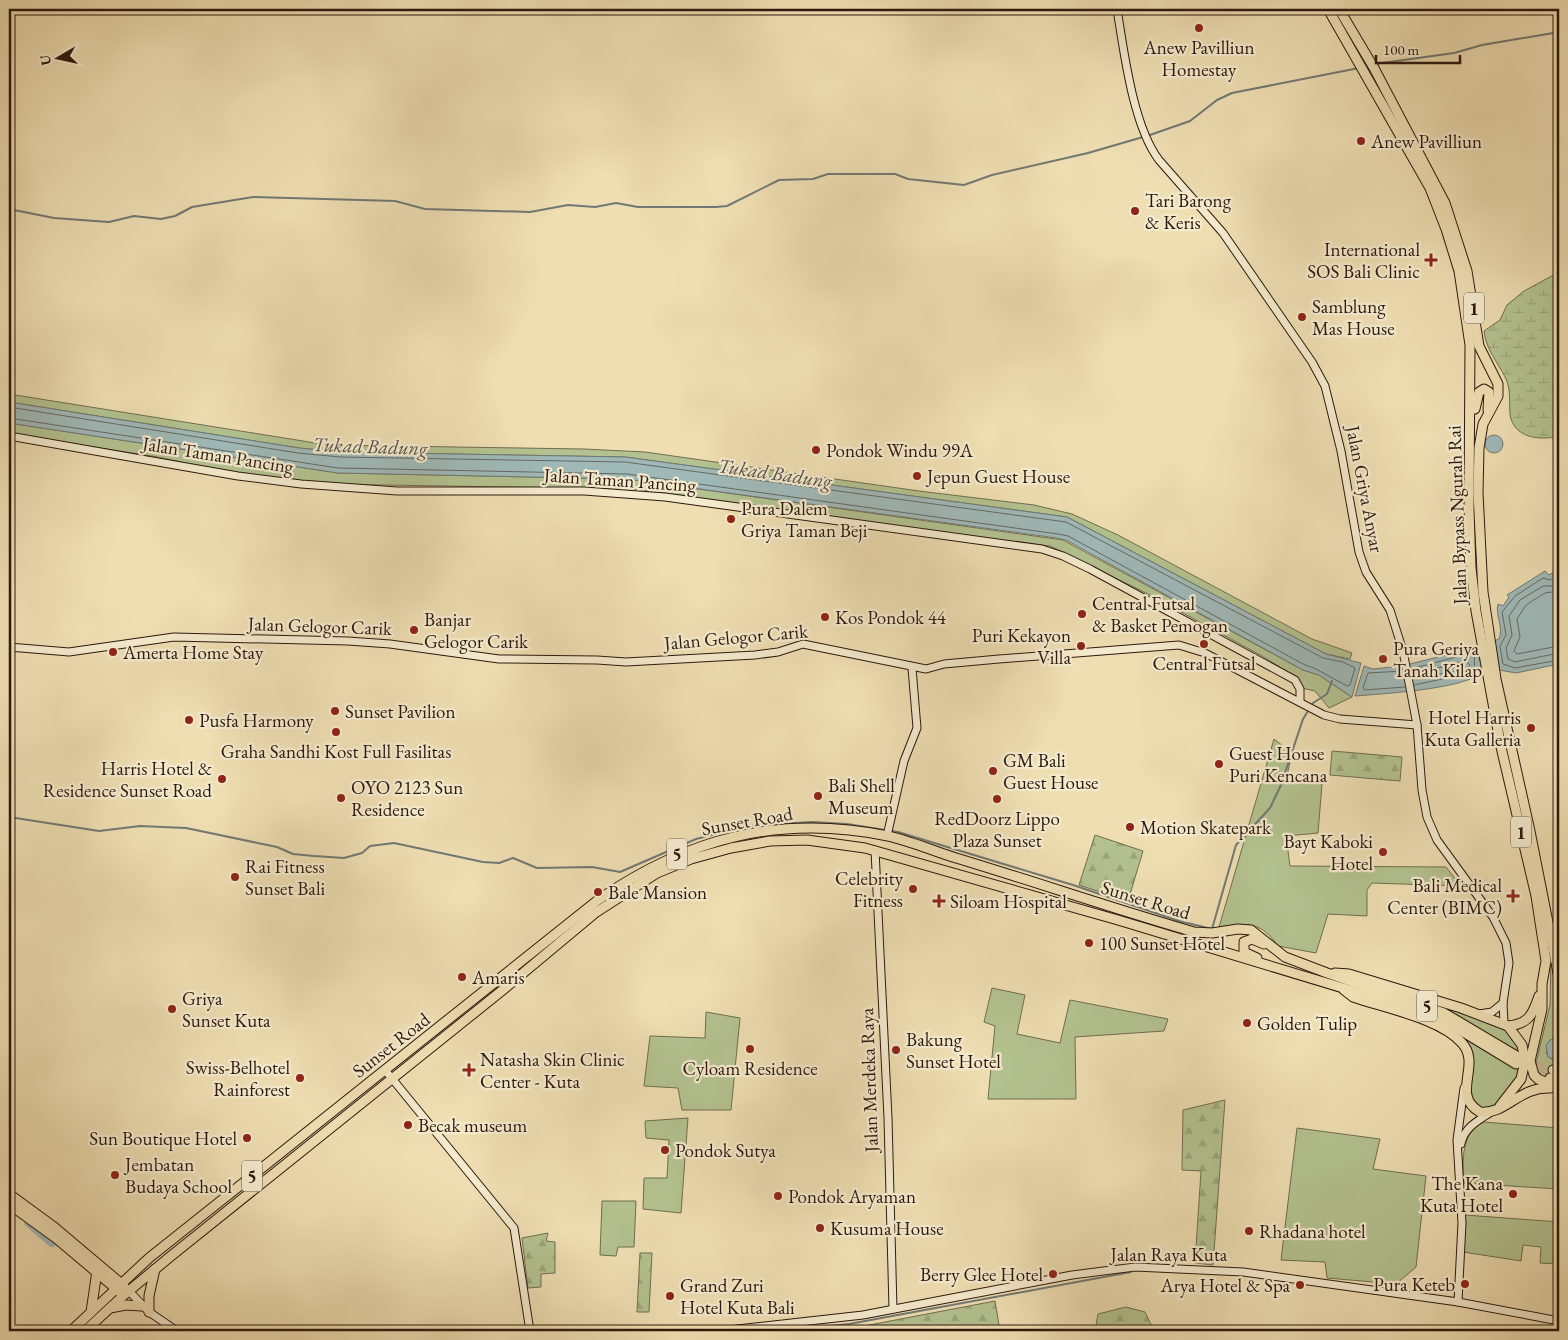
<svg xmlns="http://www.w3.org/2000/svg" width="1568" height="1340" font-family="'EB Garamond',serif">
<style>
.green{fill:#b3c290;stroke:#706d4f}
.forest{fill:url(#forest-firs);stroke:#706d4f}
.wetland{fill:url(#wetland-marsh);stroke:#706d4f}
.water{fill:#9fb9b8;stroke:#717974}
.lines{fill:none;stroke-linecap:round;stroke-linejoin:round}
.shore{stroke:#666863;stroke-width:1}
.stream{stroke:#717974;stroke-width:2}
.river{stroke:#9fb9b8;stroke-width:10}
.highway-tunnel{stroke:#c7b691;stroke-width:9;stroke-dasharray:9 4.5;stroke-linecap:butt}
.secondary-casing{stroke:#2c180e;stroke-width:9}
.highway-casing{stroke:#2c180e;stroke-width:11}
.secondary{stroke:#f4eacd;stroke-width:7}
.highway{stroke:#eedeb2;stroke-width:9}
.poi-dot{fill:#8f2418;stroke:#f4eacd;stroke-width:2}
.labels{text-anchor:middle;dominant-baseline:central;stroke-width:4.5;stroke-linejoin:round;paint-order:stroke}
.shield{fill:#f4eacd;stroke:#685747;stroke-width:1}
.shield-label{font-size:18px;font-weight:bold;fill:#2c180e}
.poi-label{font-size:19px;fill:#2c180e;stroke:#f4eacd;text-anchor:start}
.street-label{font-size:19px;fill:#2c180e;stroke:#f4eacd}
.water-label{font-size:20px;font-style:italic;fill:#54504a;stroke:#f4eacd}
</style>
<defs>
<pattern id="forest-firs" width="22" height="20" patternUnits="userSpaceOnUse" patternTransform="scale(1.25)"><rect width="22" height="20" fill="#b3c290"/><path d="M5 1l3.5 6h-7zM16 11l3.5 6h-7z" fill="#9aa67b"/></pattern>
<pattern id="wetland-marsh" width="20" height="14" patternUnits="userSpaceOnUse" patternTransform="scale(1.25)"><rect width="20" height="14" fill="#b3c290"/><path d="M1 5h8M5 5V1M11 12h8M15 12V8" fill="none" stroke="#9aa67b"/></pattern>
</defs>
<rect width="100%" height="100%" fill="#eedeb2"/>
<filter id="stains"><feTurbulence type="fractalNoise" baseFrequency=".004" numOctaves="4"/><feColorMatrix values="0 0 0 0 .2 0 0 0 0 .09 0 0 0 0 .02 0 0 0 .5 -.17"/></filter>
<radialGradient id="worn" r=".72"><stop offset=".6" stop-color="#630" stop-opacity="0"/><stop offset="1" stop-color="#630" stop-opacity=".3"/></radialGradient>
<g class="green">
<path d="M9 394 328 445 584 449 645 452 919 491 1034 505 1072 514 1118 535 1312 639 1352 653 1350 659 1326 654 1067 517 625 457 340 452 299 448 9 402Z"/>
<path d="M9 423 338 473 627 479 1063 540 1303 670 1319 675 1352 697 1329 708 1315 691 1302 688 1299 679 1262 656 1150 595 1050 546 985 539 632 489 321 484 214 469 158 457 9 434Z"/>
<path d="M1274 739 1292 753 1286 780 1322 784 1318 833 1286 836 1290 866 1446 867 1461 886 1372 883 1367 890V916L1328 914 1316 953 1278 946C1259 920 1249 924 1219 927Z"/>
<path d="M1551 956 1559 999V1037L1550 1040 1546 1053 1551 1059 1559 1061V1068L1553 1067 1547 1081 1539 1075 1536 1063 1550 1005Z"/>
<path d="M992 988 1025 995 1017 1034 1060 1043 1070 1000 1168 1019 1164 1031 1075 1037 1076 1099H988L995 1026 984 1022Z"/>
<path d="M1430 1003 1500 1025C1547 1050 1506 1114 1482 1110L1469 1099C1464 1074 1484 1067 1463 1037L1516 1069 1522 1054 1459 1016Z"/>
<path d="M706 1012 740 1018 731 1110H682L678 1088 644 1086 650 1036 705 1038Z"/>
<path d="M688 1118 681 1213 643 1209 644 1178H667L669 1140 646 1138 645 1121Z"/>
<path d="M1484 1122 1559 1128V1189L1463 1183C1464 1159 1459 1135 1484 1122Z"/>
<path d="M1297 1128 1380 1139 1373 1169 1426 1176 1416 1267 1396 1284 1327 1278 1325 1262 1281 1260Z"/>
<path d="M602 1201H636L634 1247H618L616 1256 600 1255Z"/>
<path d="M1465 1215 1559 1222V1264L1540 1263 1541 1247 1523 1245 1521 1261 1463 1252Z"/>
</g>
<g class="forest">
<path d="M1332 751 1402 757 1400 781 1330 775Z"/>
<path d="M1095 835 1143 851 1128 901 1079 885Z"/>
<path d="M1225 1100 1213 1265 1195 1263 1201 1171 1182 1170 1183 1110Z"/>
<path d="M548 1233 546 1241 555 1242V1273L541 1274V1287L528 1288 522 1238Z"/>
<path d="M640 1253H652L649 1312H637Z"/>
<path d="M995 1301 1000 1331H843V1330Z"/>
<path d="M1126 1307 1145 1312 1154 1331H1095L1098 1314Z"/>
</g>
<path class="wetland" d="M1559 272V436C1540 441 1513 438 1510 414 1509 403 1511 389 1506 379 1498 362 1486 350 1484 331L1500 320 1507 305 1524 291Z"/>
<g class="water">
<path d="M9 402 299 448 340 452 625 457 1067 517 1326 654 1361 663 1352 697 1319 675 1303 670 1066 540 1057 538 627 479 338 473 9 423Z"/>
<circle cx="1494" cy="444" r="9"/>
<path d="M1559 569V664L1516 673 1499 670 1494 641 1499 639C1504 628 1495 615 1498 604L1503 606 1509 597 1507 595 1545 571 1549 575Z"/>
<path d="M1478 647 1482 672C1467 689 1380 694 1355 696L1364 666 1373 669 1402 666Z"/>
<path d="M1559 1037V1046L1554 1049 1555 1052 1559 1053V1061L1548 1057 1546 1046 1550 1040Z"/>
</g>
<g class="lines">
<g class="shore">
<path d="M9 407 298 453 340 457 625 462 1066 522 1323 658 1343 662 1355 668 1350 685 1347 686 1314 668 1305 665 1068 536 1058 534 627 474 338 468 9 418"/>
<path d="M1559 574 1550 580 1543 578 1515 596 1502 612 1506 635 1500 646 1503 664 1515 668 1559 660"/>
<path d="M1559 582 1552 586H1543L1520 600 1509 616 1512 635 1506 648 1508 659 1515 662 1559 653"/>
<path d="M1559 591 1545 593 1526 605 1517 619 1520 637 1514 651 1517 654 1559 646"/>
<path d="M1466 661 1470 665 1467 669 1420 678 1417 676 1419 673Z"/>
<path d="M1411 669 1471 653 1474 655 1475 672 1414 685"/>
<path d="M1402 671 1368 673 1363 688 1365 690 1405 687"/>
</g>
<g class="stream">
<path d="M1375 64 1454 53 1482 45 1559 32"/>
<path d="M1147 136 1190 121 1217 100 1232 93 1359 68"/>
<path d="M9 209 54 218 109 222 134 216 161 219 175 216 192 207 253 197 395 201 425 209 530 212 568 205 595 207 616 203 638 207H716L727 206 779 180 813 179 828 174H895L908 179 964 185 992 175 1088 153 1143 137"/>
<path d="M9 817 99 831 140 826 186 828 277 847 293 854 314 856 344 858 362 853 370 846 394 843 483 862 499 863 513 858 537 868 592 867 620 872 696 839 746 826 812 822 847 824 898 832 1073 885 1179 921 1212 929 1236 845 1270 808 1281 785 1303 719 1313 703 1327 694 1332 681"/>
<path d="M780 1331 849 1324 1131 1272"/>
</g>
<path class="river" d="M29 1222 52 1242"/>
<g class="highway-tunnel">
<path d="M1524 1060 1553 1070"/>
<path d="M1529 1070 1550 1078"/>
</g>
<g class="secondary-casing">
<g id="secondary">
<path d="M1117 9C1124 52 1133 126 1159 160L1223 233 1312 362 1325 386 1341 451 1359 552 1366 572 1390 610 1403 651 1417 725 1422 790 1427 817 1437 840 1493 917 1506 943 1509 963 1503 1003 1504 1023"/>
<path d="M9 436 238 476 301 484 397 491H584L665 497 1042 549 1063 556 1090 569 1295 680 1300 689V701"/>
<path d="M9 647 69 652 174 637 348 641 390 644 499 659 597 660 626 662 755 655 778 652 803 644 926 669 944 664 999 659 1179 645 1205 653 1324 715 1340 719 1417 725"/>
<path d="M887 836 904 761 917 728 912 668"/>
<path d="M875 850 888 1118 893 1309"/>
<path d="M1479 1014 1492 1012 1503 1003"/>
<path d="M385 1070 514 1228 530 1331"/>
<path d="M1461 1144C1464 1127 1478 1121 1491 1112"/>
<path d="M129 1291 149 1312 177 1331"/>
<path d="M1458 1302 1462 1223 1457 1140 1464 1088"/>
<path d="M719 1331 863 1315 1072 1275 1135 1267 1243 1272 1458 1302 1559 1321"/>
</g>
</g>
<g class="highway-casing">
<g id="highway">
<path d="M1328 9 1430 188 1446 229 1459 271 1470 345 1469 508 1471 568 1476 611 1501 747 1536 896 1546 961 1542 984V1009L1530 1061 1534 1075 1538 1079 1559 1088"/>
<path d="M1339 9 1374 68 1445 203 1467 271 1479 346 1498 384V396L1483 424 1479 448 1478 493 1483 592 1496 679 1530 831 1559 978"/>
<path d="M1475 409 1479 392 1484 389 1489 392 1488 410"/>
<path d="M1257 958 1244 952V942L1252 939 1264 944"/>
<path d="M1335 973 1349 974 1461 1008 1508 1026 1522 1045 1525 1061 1521 1079 1500 1106"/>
<path d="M1344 990 1353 997C1384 1008 1440 1018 1462 1043 1482 1065 1450 1095 1480 1112 1506 1115 1519 1086 1551 1088"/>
<path d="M1508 1026C1529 1024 1533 1014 1539 996"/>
<path d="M1553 1070 1559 1071"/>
<path d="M1550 1078 1559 1080"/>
<path d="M9 1194 54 1227 124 1286"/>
<path d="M9 1204 56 1238 120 1292"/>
<path d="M110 1308 126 1305 141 1306"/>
<path d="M91 1312 97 1271"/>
<path d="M149 1312V1296L155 1269"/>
<path d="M71 1331 149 1258 598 900C688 838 779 814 888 836 911 841 933 851 956 858 1036 882 1114 909 1194 932L1212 933 1238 929 1251 930 1285 957 1327 973 1444 1013 1520 1058"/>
<path d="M85 1331 124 1295 171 1256 504 989 595 913 657 873 691 859 731 848 770 841 807 840 865 848 1118 920 1426 1013 1455 1027 1516 1064"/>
</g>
</g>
<use href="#secondary" class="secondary"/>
<use href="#highway" class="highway"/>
</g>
<g class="poi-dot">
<circle cx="1199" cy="28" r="5"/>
<circle cx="1361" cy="141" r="5"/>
<circle cx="1135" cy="211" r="5"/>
<path d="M1428.5 252.5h5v5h5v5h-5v5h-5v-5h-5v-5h5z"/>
<circle cx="1302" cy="317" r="5"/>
<circle cx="816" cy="450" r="5"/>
<circle cx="917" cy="476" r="5"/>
<circle cx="731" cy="519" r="5"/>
<circle cx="1082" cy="614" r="5"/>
<circle cx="825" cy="617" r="5"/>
<circle cx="414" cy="630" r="5"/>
<circle cx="1204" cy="644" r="5"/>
<circle cx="1081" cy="646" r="5"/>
<circle cx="113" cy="652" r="5"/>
<circle cx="1383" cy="659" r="5"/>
<circle cx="335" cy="711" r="5"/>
<circle cx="189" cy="720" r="5"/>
<circle cx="1531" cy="728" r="5"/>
<circle cx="336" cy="732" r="5"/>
<circle cx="1219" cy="764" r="5"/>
<circle cx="993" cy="771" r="5"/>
<circle cx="222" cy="779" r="5"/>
<circle cx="818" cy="796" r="5"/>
<circle cx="341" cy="798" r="5"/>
<circle cx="997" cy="799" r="5"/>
<circle cx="1130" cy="827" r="5"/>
<circle cx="1383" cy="852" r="5"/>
<circle cx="235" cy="877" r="5"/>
<circle cx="913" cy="889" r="5"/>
<circle cx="598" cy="892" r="5"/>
<path d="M1510.5 888.5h5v5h5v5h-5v5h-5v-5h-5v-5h5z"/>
<path d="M936.5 893.5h5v5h5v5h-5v5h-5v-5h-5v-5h5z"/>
<circle cx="1089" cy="943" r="5"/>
<circle cx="462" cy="977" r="5"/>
<circle cx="172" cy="1009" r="5"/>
<circle cx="1247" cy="1023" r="5"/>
<circle cx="750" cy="1049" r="5"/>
<circle cx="896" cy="1050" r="5"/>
<path d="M466.5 1062.5h5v5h5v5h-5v5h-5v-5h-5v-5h5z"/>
<circle cx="300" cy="1078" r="5"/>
<circle cx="408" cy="1125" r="5"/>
<circle cx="247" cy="1138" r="5"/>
<circle cx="665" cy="1150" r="5"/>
<circle cx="115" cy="1175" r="5"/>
<circle cx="1513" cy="1194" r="5"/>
<circle cx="778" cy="1196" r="5"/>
<circle cx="820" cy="1228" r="5"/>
<circle cx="1249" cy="1231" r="5"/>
<circle cx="1053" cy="1274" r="5"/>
<circle cx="1465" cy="1284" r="5"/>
<circle cx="1300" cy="1285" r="5"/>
<circle cx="670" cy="1296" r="5"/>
</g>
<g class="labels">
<g class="shield">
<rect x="1464" y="292.5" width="20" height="31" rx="4"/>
<rect x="1511" y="816.5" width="20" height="31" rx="4"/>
<rect x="667" y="838.5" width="20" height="31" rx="4"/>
<rect x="1417" y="990.5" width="20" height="31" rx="4"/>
<rect x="242" y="1160.5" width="20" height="31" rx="4"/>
</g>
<g class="shield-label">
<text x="1474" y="308">1</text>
<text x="1521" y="832">1</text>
<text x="677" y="854">5</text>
<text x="1427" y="1006">5</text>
<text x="252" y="1176">5</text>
</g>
<g class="poi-label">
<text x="1199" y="47" text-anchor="middle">Anew Pavilliun<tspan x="1199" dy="22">Homestay</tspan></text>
<text x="1371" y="141">Anew Pavilliun</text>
<text x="1145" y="200">Tari Barong<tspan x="1145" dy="22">&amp; Keris</tspan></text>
<text x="1420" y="249" text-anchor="end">International<tspan x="1420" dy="22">SOS Bali Clinic</tspan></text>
<text x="1312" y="306">Samblung<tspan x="1312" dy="22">Mas House</tspan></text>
<text x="826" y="450">Pondok Windu 99A</text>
<text x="927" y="476">Jepun Guest House</text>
<text x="741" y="508">Pura Dalem<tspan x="741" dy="22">Griya Taman Beji</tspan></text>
<text x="1092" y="603">Central Futsal<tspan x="1092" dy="22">&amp; Basket Pemogan</tspan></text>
<text x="835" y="617">Kos Pondok 44</text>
<text x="424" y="619">Banjar<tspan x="424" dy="22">Gelogor Carik</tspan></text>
<text x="1071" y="635" text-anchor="end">Puri Kekayon<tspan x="1071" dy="22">Villa</tspan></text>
<text x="1393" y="648">Pura Geriya<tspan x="1393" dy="22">Tanah Kilap</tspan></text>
<text x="123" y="652">Amerta Home Stay</text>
<text x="1204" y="663" text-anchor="middle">Central Futsal</text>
<text x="345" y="711">Sunset Pavilion</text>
<text x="1521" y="717" text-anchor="end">Hotel Harris<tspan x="1521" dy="22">Kuta Galleria</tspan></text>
<text x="199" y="720">Pusfa Harmony</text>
<text x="336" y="751" text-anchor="middle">Graha Sandhi Kost Full Fasilitas</text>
<text x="1229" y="753">Guest House<tspan x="1229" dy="22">Puri Kencana</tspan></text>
<text x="1003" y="760">GM Bali<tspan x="1003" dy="22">Guest House</tspan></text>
<text x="212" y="768" text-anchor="end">Harris Hotel &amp;<tspan x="212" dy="22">Residence Sunset Road</tspan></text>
<text x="828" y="785">Bali Shell<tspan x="828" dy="22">Museum</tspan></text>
<text x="351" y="787">OYO 2123 Sun<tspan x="351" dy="22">Residence</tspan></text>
<text x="997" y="818" text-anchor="middle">RedDoorz Lippo<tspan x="997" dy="22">Plaza Sunset</tspan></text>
<text x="1140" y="827">Motion Skatepark</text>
<text x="1373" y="841" text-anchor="end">Bayt Kaboki<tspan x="1373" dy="22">Hotel</tspan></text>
<text x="245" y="866">Rai Fitness<tspan x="245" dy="22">Sunset Bali</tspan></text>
<text x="903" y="878" text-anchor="end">Celebrity<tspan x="903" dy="22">Fitness</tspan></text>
<text x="1502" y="885" text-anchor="end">Bali Medical<tspan x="1502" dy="22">Center (BIMC)</tspan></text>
<text x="608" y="892">Bale Mansion</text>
<text x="950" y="901">Siloam Hospital</text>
<text x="1099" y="943">100 Sunset Hotel</text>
<text x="472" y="977">Amaris</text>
<text x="182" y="998">Griya<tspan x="182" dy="22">Sunset Kuta</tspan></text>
<text x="1257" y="1023">Golden Tulip</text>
<text x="906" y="1039">Bakung<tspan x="906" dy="22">Sunset Hotel</tspan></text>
<text x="480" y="1059">Natasha Skin Clinic<tspan x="480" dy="22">Center - Kuta</tspan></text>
<text x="290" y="1067" text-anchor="end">Swiss-Belhotel<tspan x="290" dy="22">Rainforest</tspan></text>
<text x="750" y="1068" text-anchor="middle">Cyloam Residence</text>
<text x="418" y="1125">Becak museum</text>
<text x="237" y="1138" text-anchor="end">Sun Boutique Hotel</text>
<text x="675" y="1150">Pondok Sutya</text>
<text x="125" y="1164">Jembatan<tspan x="125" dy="22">Budaya School</tspan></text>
<text x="1503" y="1183" text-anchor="end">The Kana<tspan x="1503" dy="22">Kuta Hotel</tspan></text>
<text x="788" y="1196">Pondok Aryaman</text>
<text x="830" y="1228">Kusuma House</text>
<text x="1259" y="1231">Rhadana hotel</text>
<text x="1043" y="1274" text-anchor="end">Berry Glee Hotel</text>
<text x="1455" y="1284" text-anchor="end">Pura Keteb</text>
<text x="680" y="1285">Grand Zuri<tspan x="680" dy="22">Hotel Kuta Bali</tspan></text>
<text x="1290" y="1285" text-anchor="end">Arya Hotel &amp; Spa</text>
</g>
<g class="street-label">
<text transform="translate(218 455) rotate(9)">Jalan Taman Pancing</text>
<text transform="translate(620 480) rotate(4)">Jalan Taman Pancing</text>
<text transform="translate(1365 489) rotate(79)">Jalan Griya Anyar</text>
<text transform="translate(1457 515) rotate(-92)">Jalan Bypass Ngurah Rai</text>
<text transform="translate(320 626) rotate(2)">Jalan Gelogor Carik</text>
<text transform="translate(736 637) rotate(-5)">Jalan Gelogor Carik</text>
<text transform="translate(747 821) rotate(-10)">Sunset Road</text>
<text transform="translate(1146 900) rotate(17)">Sunset Road</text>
<text transform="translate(391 1045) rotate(-38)">Sunset Road</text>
<text transform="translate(869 1080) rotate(-92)">Jalan Merdeka Raya</text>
<text x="1169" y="1254">Jalan Raya Kuta</text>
</g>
<g class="water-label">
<text transform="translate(370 446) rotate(2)">Tukad Badung</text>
<text transform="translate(775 473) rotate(8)">Tukad Badung</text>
</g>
</g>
<rect width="1568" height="1340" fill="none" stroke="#eedeb2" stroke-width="30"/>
<rect x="10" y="10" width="1548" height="1320" fill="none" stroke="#2c180e" stroke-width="2.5"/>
<rect x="15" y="15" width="1538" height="1310" fill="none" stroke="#2c180e"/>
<g transform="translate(58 58) rotate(261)" stroke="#f4eacd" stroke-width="4" paint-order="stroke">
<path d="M0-4L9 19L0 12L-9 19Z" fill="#2c180e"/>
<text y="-8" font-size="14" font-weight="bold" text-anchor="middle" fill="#2c180e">U</text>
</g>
<path d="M1376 55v8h84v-8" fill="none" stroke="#2c180e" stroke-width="2.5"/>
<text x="1383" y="55" font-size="15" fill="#2c180e" stroke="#f4eacd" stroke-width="4" paint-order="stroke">100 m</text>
<rect width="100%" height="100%" filter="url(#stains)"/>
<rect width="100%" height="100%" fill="url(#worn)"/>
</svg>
